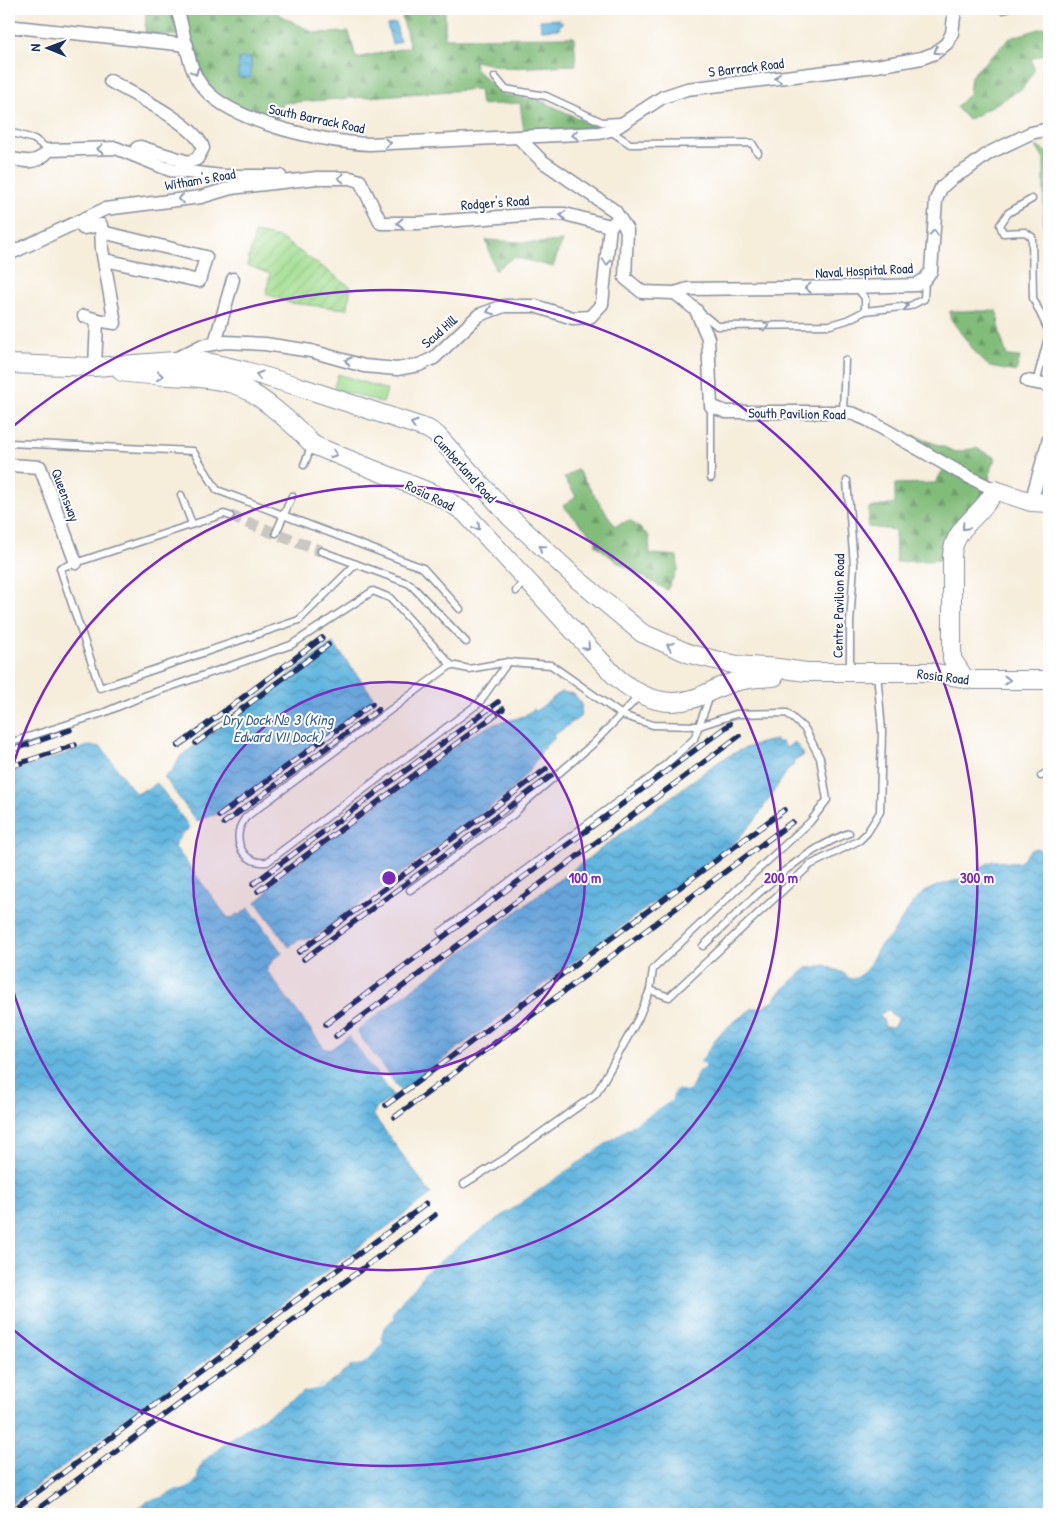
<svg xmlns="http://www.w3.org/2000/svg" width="1058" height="1523" font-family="'Patrick Hand',sans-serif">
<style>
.green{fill:#a3dd90;stroke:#5f8677}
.forest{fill:url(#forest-firs);stroke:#4e766c}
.garden{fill:url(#garden-furrows);stroke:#5f8677}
.water{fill:url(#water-waves);stroke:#40729e;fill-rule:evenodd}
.pier{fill:#f6eddb}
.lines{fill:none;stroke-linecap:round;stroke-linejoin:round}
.street-tunnel{stroke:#cac7c2;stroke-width:12;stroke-dasharray:12 6;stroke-linecap:butt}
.lane-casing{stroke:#888e9c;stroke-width:9}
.street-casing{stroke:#888e9c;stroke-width:15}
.secondary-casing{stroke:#888e9c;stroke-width:20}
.lane{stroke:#fff;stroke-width:6}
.street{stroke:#fff;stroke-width:12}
.secondary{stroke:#fff;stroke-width:18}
.rail-casing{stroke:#1b2f5e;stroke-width:5.5}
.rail{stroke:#fff;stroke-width:4;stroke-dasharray:11;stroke-linecap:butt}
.oneway{stroke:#8d97ae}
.ring{fill:none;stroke:#7b2cbf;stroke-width:2.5}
.labels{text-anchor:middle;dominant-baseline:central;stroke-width:4;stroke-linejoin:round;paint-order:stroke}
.street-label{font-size:14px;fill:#1b2f5e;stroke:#fff}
.water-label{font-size:15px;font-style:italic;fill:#355e8b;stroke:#fff}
.centre{fill:#7b2cbf;stroke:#fff;stroke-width:2.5}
.ring-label{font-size:15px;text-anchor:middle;font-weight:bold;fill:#7b2cbf;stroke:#fff;stroke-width:4;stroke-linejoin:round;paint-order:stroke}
</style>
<defs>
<pattern id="forest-firs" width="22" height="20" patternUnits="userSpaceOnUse" patternTransform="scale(1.25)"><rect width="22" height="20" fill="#82bc7a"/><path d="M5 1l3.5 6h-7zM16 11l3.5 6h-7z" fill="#6a9967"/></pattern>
<pattern id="garden-furrows" width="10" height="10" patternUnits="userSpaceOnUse" patternTransform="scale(1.25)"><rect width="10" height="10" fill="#a3dd90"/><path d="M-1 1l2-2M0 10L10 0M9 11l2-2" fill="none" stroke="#8cbe7f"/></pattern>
<pattern id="water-waves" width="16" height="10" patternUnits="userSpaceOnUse" patternTransform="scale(1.25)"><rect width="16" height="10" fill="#64b6df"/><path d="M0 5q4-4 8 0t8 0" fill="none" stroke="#5294b8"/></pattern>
</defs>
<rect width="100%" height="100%" fill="#fff"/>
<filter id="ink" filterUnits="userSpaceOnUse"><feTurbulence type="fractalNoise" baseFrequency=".02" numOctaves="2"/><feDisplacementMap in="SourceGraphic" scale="10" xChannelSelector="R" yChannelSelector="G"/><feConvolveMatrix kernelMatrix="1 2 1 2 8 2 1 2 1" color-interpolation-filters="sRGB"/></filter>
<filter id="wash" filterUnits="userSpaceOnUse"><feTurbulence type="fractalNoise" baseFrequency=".0096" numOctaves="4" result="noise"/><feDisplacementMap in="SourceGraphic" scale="20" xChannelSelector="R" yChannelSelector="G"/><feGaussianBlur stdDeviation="1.12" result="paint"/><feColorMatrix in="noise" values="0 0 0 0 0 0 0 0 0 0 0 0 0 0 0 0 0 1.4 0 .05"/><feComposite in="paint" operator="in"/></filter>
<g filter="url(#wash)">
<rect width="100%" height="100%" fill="#f6eddb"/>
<path class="green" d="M338 374 387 390 383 403 334 388Z"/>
<g class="forest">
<path d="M146 9H169L172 13 178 36 145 33Z"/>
<path d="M182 9H277L279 15 315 33 349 32 356 58 410 47 400 9H445V38L574 37 576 65 509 68 474 61 475 69 504 95 542 101 598 128 524 131 520 103 481 105 479 89 283 103 277 119 243 109 222 98 204 79Z"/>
<path d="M1049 26V53L1031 59 1034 70 1023 88 968 120 956 107 969 94 971 76 1010 38Z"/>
<path d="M1036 146 1049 154 1048 241H1044V160Z"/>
<path d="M486 240 538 243 562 241 553 267 514 257 495 270Z"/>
<path d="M950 311H997L1000 334 1007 356 1020 357 1016 372 990 367 978 356 950 318Z"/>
<path d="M913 435 956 452 976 448 996 458 991 467 987 494 945 560 896 562 895 530 868 527 869 508 895 504V484L935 483 949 461 910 440Z"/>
<path d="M577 469 615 526 630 520 649 536 650 554 677 556 678 568 667 590 617 562 596 545V540L563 506 576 496 564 478Z"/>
</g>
<path class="garden" d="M255 233 280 238 351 287 347 309 290 303 266 294 270 274 247 265Z"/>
<g class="water">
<path d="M559 19V22L562 21V23L559 27 560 29 541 30 540 20Z"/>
<path d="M396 23 400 42 392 44 387 25Z"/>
<path d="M239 58H251V78L238 77Z"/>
<path d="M333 643 375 699 222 813 205 817 197 822 164 777 172 771 181 756Z"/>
<path d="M561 692 574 694 582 704 580 717 553 736 555 738 545 746 530 769 510 792 315 937 298 940 289 947 256 902 265 895 273 881 468 737 492 725 524 716 534 709 536 711Z"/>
<path d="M776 740V742H782L786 748 795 742 804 755 793 762 794 765 789 768 755 820 735 842 400 1091 356 1031 715 764C734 752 753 743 776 740Z"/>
<path d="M88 746 101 747 135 793H139L145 789 147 790 157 783 190 828 180 835 181 837 175 842V847L227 917 232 918 237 914 239 915 249 908 282 953 272 960 273 962 267 966V971L324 1048 330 1050 349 1036 394 1096 375 1109 374 1116 431 1194 9 1506V773Z"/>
<path d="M1037 848 1043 852 1047 851 1049 848V1514H128L147 1501 162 1497 177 1489 182 1490 197 1479 198 1470 203 1461 235 1435 303 1392 333 1381 351 1366 362 1364 383 1342C380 1331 385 1327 393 1319V1312L406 1295 418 1283 423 1274 465 1241 628 1128 670 1101 675 1090 678 1089 685 1092 693 1085 698 1071 705 1068 700 1062 716 1038 731 1024 753 1008H762L774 1001 779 993 807 968 826 965C832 970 837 969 843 973 845 974 847 977 849 978 852 979 854 979 856 978 869 973 873 954 881 945 884 942 887 940 890 937 898 926 905 913 914 902 930 882 951 885 971 875 980 871 984 863 994 861 1001 860 1010 864 1017 863 1025 862 1025 849 1037 848ZM886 1010 890 1011 891 1015 897 1016V1021L893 1027H885L883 1020 880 1016Z"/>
</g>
<g class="pier">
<path d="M356 1031 400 1091 398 1092 354 1032Z"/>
<path d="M351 1034 396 1094 394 1096 349 1036Z"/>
<path d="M716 1034V1038L700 1062 705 1064V1068L698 1071 690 1090 685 1092 678 1089 675 1090 671 1101 628 1128 465 1241 423 1274 418 1283 406 1295 393 1312V1319L383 1328 381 1336 383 1342 369 1359 362 1364 351 1366 323 1387 303 1392 235 1435 203 1461 198 1470 197 1479 191 1486 182 1490 177 1489 162 1497 147 1501 128 1514H125L146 1498 190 1484 195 1478 196 1470 202 1459 234 1433 277 1404 302 1390 322 1385 350 1363 361 1362 367 1357 381 1342 379 1336 381 1328 391 1318V1311L404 1293 416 1282 422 1272 463 1239 627 1126 668 1099 674 1088 678 1087 685 1090 688 1088 696 1070 702 1067 698 1063V1061L705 1047Z"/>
</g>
</g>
<g filter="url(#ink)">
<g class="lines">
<path class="street-tunnel" d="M230 516 321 551"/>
<g class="lane-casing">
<g id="lane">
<path d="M1001 9 1002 10 1007 9"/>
<path d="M495 77 505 89 546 96 602 122 621 121"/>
<path d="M609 130 630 144 752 143 758 153"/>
<path d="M9 132 34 139 49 150"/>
<path d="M1032 199 1008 213 1000 225 1003 233 1025 232 1032 237 1033 298 1049 332"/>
<path d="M865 311 910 306 924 299 925 279"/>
<path d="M701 313 717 326 830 325 847 320 865 311V298L857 288"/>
<path d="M1036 383 1049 334"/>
<path d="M711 406V478"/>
<path d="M843 412 845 360"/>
<path d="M9 443 193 451 217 490 423 568 460 609"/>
<path d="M304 465 312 445"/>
<path d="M847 481 854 565 850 623V670"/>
<path d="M181 495 192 524"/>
<path d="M230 516 224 514 60 568 100 688 299 620 356 564"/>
<path d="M276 533 292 496"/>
<path d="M321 551 410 584 466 642"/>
<path d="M516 591 525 580"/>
<path d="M451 665 246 817C243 821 240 826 239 831 236 850 248 864 267 862L479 703 508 662"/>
<path d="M9 743 103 713 141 697 291 645 373 591 390 598 451 665 469 669 508 662 551 665 622 715 653 725 699 726 736 714 787 713 805 729 820 758 827 800 810 822 752 875 653 969 650 990 638 1019 596 1094 506 1158 464 1184"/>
<path d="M1041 776 1049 771"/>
<path d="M410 890 514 814 525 802 593 744 640 695"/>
<path d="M441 932 654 775 694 739 710 696"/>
<path d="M703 946C747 905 791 855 849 833"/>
<path d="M650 990 669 997 810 865 860 840 867 833 880 812 882 731 877 672"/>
</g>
</g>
<g class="street-casing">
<g id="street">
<path d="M177 9C185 32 186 61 199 82 225 122 324 142 369 144L599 133 614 129 663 97 687 89 876 66 922 58 935 53 947 43 952 33 955 9"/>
<path d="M16 27 187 45"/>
<path d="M110 81C131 93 197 125 203 148L197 159 188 162 140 147 137 148 134 155"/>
<path d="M518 137 542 161 615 211 627 230 625 278 642 292 675 293 688 289 857 287 916 285 925 279 931 271 936 200 941 188 952 178 969 168 989 153 1031 133 1049 129"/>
<path d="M9 158C26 162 37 165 49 150L116 148 170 170 222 176H280"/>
<path d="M79 221 83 228 101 225 102 249 115 323 97 320"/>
<path d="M102 232 206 257 199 281 105 260"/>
<path d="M9 254 105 209 201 197 231 188 317 178H350L360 181 381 223H419L539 214H565L610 226"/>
<path d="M675 293 696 310 708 338 711 406 726 412H843L854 414 868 420 959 472 995 490"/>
<path d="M84 316 97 320 95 367"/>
<path d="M215 343 233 279"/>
<path d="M175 359 201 346 225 342 265 344 311 351 364 366 397 369 419 365 434 358 479 315 504 306H535L573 318 590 317 602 304 610 226 616 221"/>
<path d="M1027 381 1049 385"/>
<path d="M9 465 40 467 76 563"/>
<path d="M1031 502 1049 439"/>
</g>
</g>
<g class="secondary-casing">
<g id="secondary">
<path d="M9 364 95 367 187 360 212 363 246 371 297 386 428 429 437 435 511 518 577 579 642 633 690 654 737 665 778 668 806 672H931L973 680H1049"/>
<path d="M122 372C158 378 199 374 233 384 257 391 296 426 312 444L318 447 434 494 451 503 465 513 614 675C636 695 663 708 692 699 703 696 714 689 725 685 741 679 757 678 774 677"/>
<path d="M965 679 952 659V555C954 526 984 514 995 490L1031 502 1049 503"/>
</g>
</g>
<use href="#lane" class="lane"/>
<use href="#street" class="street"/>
<use href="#secondary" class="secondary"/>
<g class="rail-casing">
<g id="rail">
<path d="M196 743 328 645"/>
<path d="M178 746 322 638"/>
<path d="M9 751 70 730"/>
<path d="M9 767 75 745"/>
<path d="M219 816 372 704"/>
<path d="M224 823 378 710"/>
<path d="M253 884 498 702"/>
<path d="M258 891 503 709"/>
<path d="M299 952 546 769"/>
<path d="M304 959 551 776"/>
<path d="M326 1024 730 724"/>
<path d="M336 1036 739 736"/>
<path d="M386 1105 784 810"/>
<path d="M395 1117 792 822"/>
<path d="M9 1513 426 1204"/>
<path d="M31 1514 435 1215"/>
</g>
</g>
<use href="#rail" class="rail"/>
</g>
<defs><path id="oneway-chevron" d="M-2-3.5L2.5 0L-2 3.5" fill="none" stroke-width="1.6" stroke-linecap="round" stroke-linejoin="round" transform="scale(1.25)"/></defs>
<g class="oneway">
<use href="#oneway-chevron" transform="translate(937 51) rotate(148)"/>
<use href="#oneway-chevron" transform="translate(195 72) rotate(67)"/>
<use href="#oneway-chevron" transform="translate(778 78) rotate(174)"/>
<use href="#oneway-chevron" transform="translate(575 135) rotate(177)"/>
<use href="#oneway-chevron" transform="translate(388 143) rotate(-3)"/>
<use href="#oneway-chevron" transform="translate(100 149) rotate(179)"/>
<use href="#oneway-chevron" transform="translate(341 178) rotate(-179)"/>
<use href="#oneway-chevron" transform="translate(181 199) rotate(174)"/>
<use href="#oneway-chevron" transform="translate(563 215) rotate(-174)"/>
<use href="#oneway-chevron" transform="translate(400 223) rotate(179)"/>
<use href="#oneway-chevron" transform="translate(934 233) rotate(-86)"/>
<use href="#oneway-chevron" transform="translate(607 262) rotate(95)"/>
<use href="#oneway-chevron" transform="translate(808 288) rotate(179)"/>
<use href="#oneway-chevron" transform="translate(905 306) rotate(-11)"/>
<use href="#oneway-chevron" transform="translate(490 311) rotate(159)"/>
<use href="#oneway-chevron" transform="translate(766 326) rotate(-1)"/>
<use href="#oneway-chevron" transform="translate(348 361) rotate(-164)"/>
<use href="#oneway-chevron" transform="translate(259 375) rotate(-164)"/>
<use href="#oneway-chevron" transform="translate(160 376) rotate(5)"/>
<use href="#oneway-chevron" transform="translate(414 424) rotate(-162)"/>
<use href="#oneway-chevron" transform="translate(334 454) rotate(21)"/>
<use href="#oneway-chevron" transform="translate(477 527) rotate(48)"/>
<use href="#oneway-chevron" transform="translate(965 527) rotate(132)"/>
<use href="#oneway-chevron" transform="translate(542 548) rotate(-138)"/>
<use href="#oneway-chevron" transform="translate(670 646) rotate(-158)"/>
<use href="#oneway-chevron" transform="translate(587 647) rotate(47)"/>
<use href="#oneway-chevron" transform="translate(1007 680)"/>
</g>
</g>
<circle cx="389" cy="878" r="196" fill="#7b2cbf" fill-opacity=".12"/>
<g class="ring">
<circle cx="389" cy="878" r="196"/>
<path d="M9 780A392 392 0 1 1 9 976"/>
<path d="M11 428A588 588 0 1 1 11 1328"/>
</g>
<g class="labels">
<g class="street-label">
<text transform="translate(746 67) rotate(-7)">S Barrack Road</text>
<text transform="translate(317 118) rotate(12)">South Barrack Road</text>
<text transform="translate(200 179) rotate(-10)">Witham's Road</text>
<text transform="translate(495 202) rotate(-4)">Rodger's Road</text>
<text transform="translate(864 270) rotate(-3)">Naval Hospital Road</text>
<text transform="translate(439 331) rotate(-41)">Scud Hill</text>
<text transform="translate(797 413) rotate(1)">South Pavilion Road</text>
<text transform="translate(465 468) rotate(48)">Cumberland Road</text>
<text transform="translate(66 495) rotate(69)">Queensway</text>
<text transform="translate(430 495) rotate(26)">Rosia Road</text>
<text transform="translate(838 606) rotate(-89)">Centre Pavilion Road</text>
<text transform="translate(943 676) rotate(7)">Rosia Road</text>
</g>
<g class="water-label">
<text x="278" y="719">Dry Dock № 3 (King<tspan x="278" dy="17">Edward VII Dock)</tspan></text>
</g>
</g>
<circle cx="389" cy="878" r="8" class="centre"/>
<g class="ring-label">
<text x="585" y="883">100 m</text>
<text x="781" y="883">200 m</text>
<text x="977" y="883">300 m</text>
</g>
<rect width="1058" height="1523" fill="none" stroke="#fff" stroke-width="30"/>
<g transform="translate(48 48) rotate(271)" stroke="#ffffff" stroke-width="4" paint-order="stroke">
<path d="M0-4L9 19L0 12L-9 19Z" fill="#1b2f5e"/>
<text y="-8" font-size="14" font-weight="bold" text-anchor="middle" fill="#1b2f5e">N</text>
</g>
</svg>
